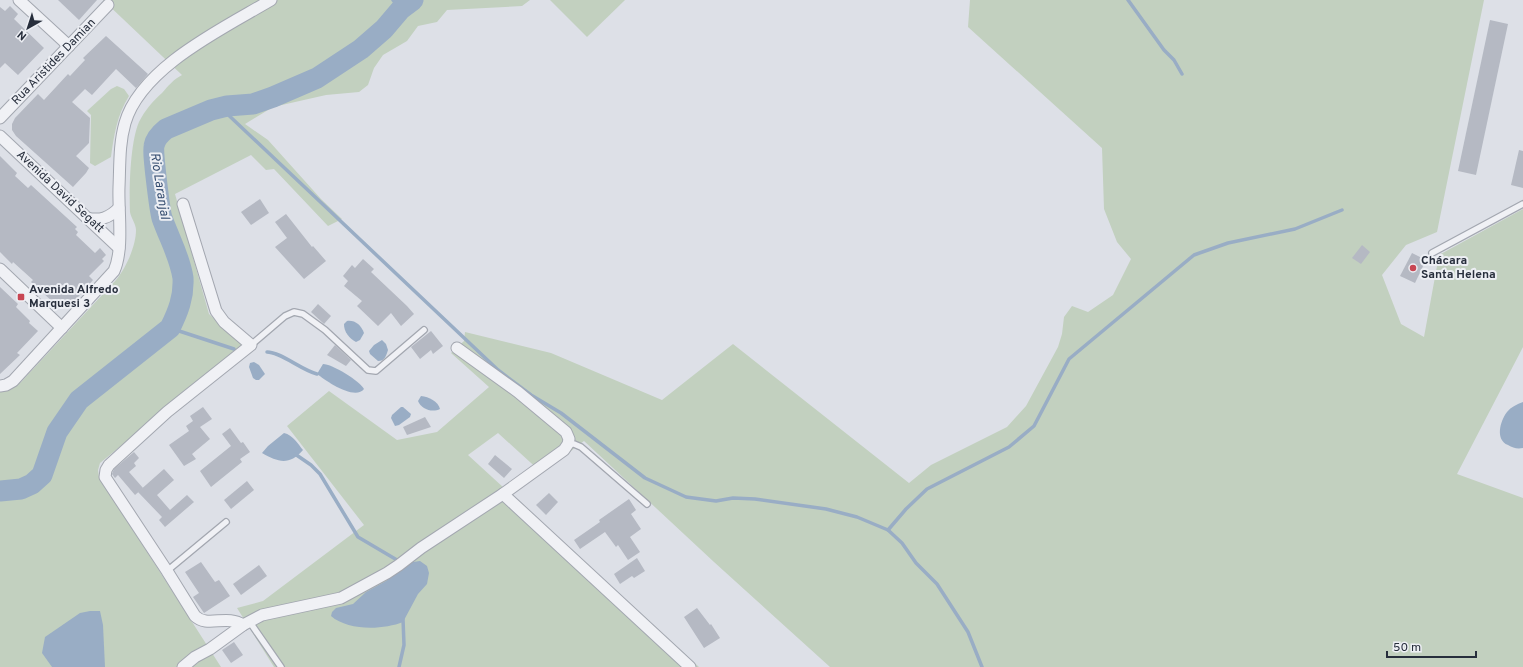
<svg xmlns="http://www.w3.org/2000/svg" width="1523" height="667" font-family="Overpass,sans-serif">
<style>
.green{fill:#c2d0bf}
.water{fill:#99adc5}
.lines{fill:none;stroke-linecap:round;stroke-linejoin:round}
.stream{stroke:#99adc5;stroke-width:3.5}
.river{stroke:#99adc5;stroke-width:21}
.building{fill:#b5b9c3}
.lane-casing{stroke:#a3a7b0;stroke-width:8}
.street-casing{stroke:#a3a7b0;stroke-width:13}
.lane{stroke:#f0f1f5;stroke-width:5.5}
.street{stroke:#f0f1f5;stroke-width:11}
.poi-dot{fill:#c84653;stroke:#edeff4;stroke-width:1.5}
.labels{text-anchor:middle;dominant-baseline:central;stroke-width:4;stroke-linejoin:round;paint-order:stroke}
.street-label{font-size:12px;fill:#272e3c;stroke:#edeff4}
.poi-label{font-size:12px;font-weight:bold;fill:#272e3c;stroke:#edeff4;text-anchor:start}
.water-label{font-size:13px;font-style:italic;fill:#334b6e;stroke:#edeff4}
</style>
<rect width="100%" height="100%" fill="#dde0e7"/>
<g class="green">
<path d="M103 0H530L522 6 447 10 437 22 418 26 407 41 383 55 374 68 368 85 359 92 326 95 273 107 245 124 268 140 321 199 342 219 328 226 274 169 266 170 251 155 175 194 209 314 244 345 100 463 98 470 99 477 221 667H0V391L9 390 21 382 116 280C126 268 136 246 136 230 136 224 131 218 130 212 129 189 130 143 139 122 145 110 153 101 162 93 168 86 174 79 182 75Z"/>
<path d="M550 0H625L587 37Z"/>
<path d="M970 0H1484L1437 232 1406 245 1382 275 1401 324 1424 337 1439 255 1523 209V347L1457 474 1523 498V667H830L714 562 584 441 542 473 498 433 468 455 699 667H274L237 608 263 601 364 525 287 426 329 391 397 440 437 432 489 387 451 353 464 341 465 332 551 353 662 400 733 344 909 483 931 465 1007 427 1026 406 1058 347 1062 334 1064 317 1072 306 1088 312 1113 295 1131 259 1117 242 1104 209 1102 148 968 27Z"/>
<path d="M117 86 124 89 129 96C117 115 114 135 111 157L95 166 90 163 91 115 87 111 111 89Z"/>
</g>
<g class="water">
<path d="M347 321C355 320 361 325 364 333L360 340 356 342C349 338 344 332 344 324Z"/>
<path d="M382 340 386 344 388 350C386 356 385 361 378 361L370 354 369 351 374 345Z"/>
<path d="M254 362 259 365 265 374 259 380H256L253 378 249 367 250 363Z"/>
<path d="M323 364C332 364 360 381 364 389 355 401 326 381 317 374Z"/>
<path d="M421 396C429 397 438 401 440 409 432 413 421 409 418 401Z"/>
<path d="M1523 402V448C1517 449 1513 448 1508 445 1495 440 1500 421 1507 412 1511 407 1517 404 1523 402Z"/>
<path d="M401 407H403L411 414 410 417 399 425 395 426 391 418 392 415Z"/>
<path d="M284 433C293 435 298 444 303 450 289 466 278 462 262 453L268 446Z"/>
<path d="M420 561 427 566 429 573 427 584 418 594 403 622C383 630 348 631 331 616L332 612 336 608 353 604 366 592 386 581 413 562Z"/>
<path d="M90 611H100L103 625 105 667H52L42 653 45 637 80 613Z"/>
</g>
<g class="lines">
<g class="stream">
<path d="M393 0 401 9"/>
<path d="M1128 0 1164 50 1174 60 1182 74"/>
<path d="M221 108 498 370 531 395 561 413 645 478 686 497 716 501 733 498 755 499 826 509 857 517 888 530 902 543 916 563 937 584 968 632 982 667"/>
<path d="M170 328 234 349"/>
<path d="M267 352C281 352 301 370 317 374"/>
<path d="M295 454 311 465 320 474 358 537 397 560"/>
<path d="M888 530 906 509 927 489 1009 447 1034 426 1069 359 1194 255 1228 243 1295 229 1342 210"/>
<path d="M399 667 404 645 403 619"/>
</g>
<path class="river" d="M0 491 21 489 32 484 42 475 57 432 79 400 170 328C178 312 184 297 183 278 180 257 169 238 162 218 160 212 152 149 154 146 155 139 161 133 166 129L211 110 227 106 253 104 273 97 317 78 361 49 384 29 401 9 413 0"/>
</g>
<g class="building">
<path d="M58 0H97L79 20Z"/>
<path d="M10 6 18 14 14 19 44 48 18 75 5 63 0 68V7L5 11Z"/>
<path d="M1490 20 1508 24 1476 175 1458 171Z"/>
<path d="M106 36 148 74 136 88 116 69 92 95 85 89 72 102 90 118 89 143 76 156 89 168 86 173 73 187 16 136 12 130V124L15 118 38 94 44 100 68 74 70 76 85 60 83 58Z"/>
<path d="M1519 150 1523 151V188L1511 185Z"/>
<path d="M0 156 17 173 15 176 28 188 31 185 77 227 75 229 78 232 76 235 95 253 100 248 106 255 102 259 104 261 89 276 93 280 72 304 68 300 61 306 53 302 31 282 33 280 13 262 12 264 0 252Z"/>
<path d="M260 199 269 213 251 225 241 212Z"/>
<path d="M286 214 312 247 313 246 326 261 304 279 275 247 287 238 275 222Z"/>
<path d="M1362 245 1370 252 1361 264 1352 258Z"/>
<path d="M1412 253 1426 260 1415 283 1400 276Z"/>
<path d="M363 259 374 269 371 272 407 306 414 314 401 326 391 313 378 326 357 306 362 301 344 286 348 281 343 276 352 265 355 268Z"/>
<path d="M0 287 18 304 16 307 30 321 29 323 38 331 17 353 20 355 0 374Z"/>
<path d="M318 304 331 316 324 324 311 312Z"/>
<path d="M431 331 443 346 433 354 431 350 420 359 411 347Z"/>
<path d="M335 345 351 360 346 366 327 355Z"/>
<path d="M203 407 212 419 200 427 210 439 192 454 196 459 184 466 169 445 189 431 186 426 193 421 190 416Z"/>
<path d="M425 417 431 427 407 435 403 427Z"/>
<path d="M230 428 241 443 243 442 250 452 240 459 242 462 211 487 200 471 231 446 222 434Z"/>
<path d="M134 452 139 458 134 463 136 466 129 472 143 488 135 495 118 475 115 478 112 474 114 469Z"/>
<path d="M495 455 512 469 504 478 488 464Z"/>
<path d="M164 469 174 480 157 495 170 510 187 495 194 502 165 527 159 520 162 517 138 492Z"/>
<path d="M247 481 254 490 231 509 224 500Z"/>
<path d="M549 493 558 502 546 515 536 505Z"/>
<path d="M629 499 636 510 631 514 641 529 630 537 640 552 628 560 618 545 616 547 605 532 580 549 574 540 600 522 599 520Z"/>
<path d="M637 558 645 571 634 578 632 576 620 584 614 574Z"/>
<path d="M201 562 215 582 219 580 230 596 204 613 193 597 199 593 185 572Z"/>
<path d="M259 565 267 576 241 595 233 584Z"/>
<path d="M697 608 710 625 711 624 720 638 704 648 684 617Z"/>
<path d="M234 642 243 655 231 663 222 650Z"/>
</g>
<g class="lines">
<g class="lane-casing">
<g id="lane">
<path d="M1432 253 1523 204"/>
<path d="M251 345 285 316 294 312 303 314 325 330 368 370 376 371 424 330"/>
<path d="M568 444H574L581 447 647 504"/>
<path d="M167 571 226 522"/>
<path d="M249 621 281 667"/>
</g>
</g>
<g class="street-casing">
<g id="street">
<path d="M19 0 69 46"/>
<path d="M0 118 108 5"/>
<path d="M0 136 119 248"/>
<path d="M183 204 216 311 224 322 251 345 167 412 109 465 106 470 105 477 167 571 195 616C207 628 227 614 243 625"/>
<path d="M87 218C100 221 109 218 119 208"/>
<path d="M0 269 62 328"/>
<path d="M0 386 6 385 13 381 114 271C124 249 118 211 119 187 120 165 119 144 125 123 141 67 224 28 271 0"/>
<path d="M503 494 690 667"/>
<path d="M183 667 195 657 210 649 243 625 262 615 341 598 387 573 399 565 421 548 503 494 564 450 568 444 569 439 566 432 518 392 457 348"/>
</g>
</g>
<use href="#lane" class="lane"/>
<use href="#street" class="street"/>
</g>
<g class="poi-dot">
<circle cx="1413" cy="268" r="4"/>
<rect x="17" y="293" width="8" height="8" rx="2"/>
</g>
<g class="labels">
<g class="street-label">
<text transform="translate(54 62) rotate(-46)">Rua Aristides Damian</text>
<text transform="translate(60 192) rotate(43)">Avenida David Segatt</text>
</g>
<g class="poi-label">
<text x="1421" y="261">Chácara<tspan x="1421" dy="14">Santa Helena</tspan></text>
<text x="29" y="290">Avenida Alfredo<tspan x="29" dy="14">Marquesi 3</tspan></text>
</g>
<g class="water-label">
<text transform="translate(159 186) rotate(81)">Rio Laranjal</text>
</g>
</g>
<g transform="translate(28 28) rotate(219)" stroke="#edeff4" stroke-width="3" paint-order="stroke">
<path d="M0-3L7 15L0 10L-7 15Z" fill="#272e3c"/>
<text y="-6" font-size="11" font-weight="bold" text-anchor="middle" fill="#272e3c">N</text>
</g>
<path d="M1387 651v6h89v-6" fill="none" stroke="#272e3c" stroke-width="2"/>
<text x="1393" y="651" font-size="12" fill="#272e3c" stroke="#edeff4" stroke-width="3" paint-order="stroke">50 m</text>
</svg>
